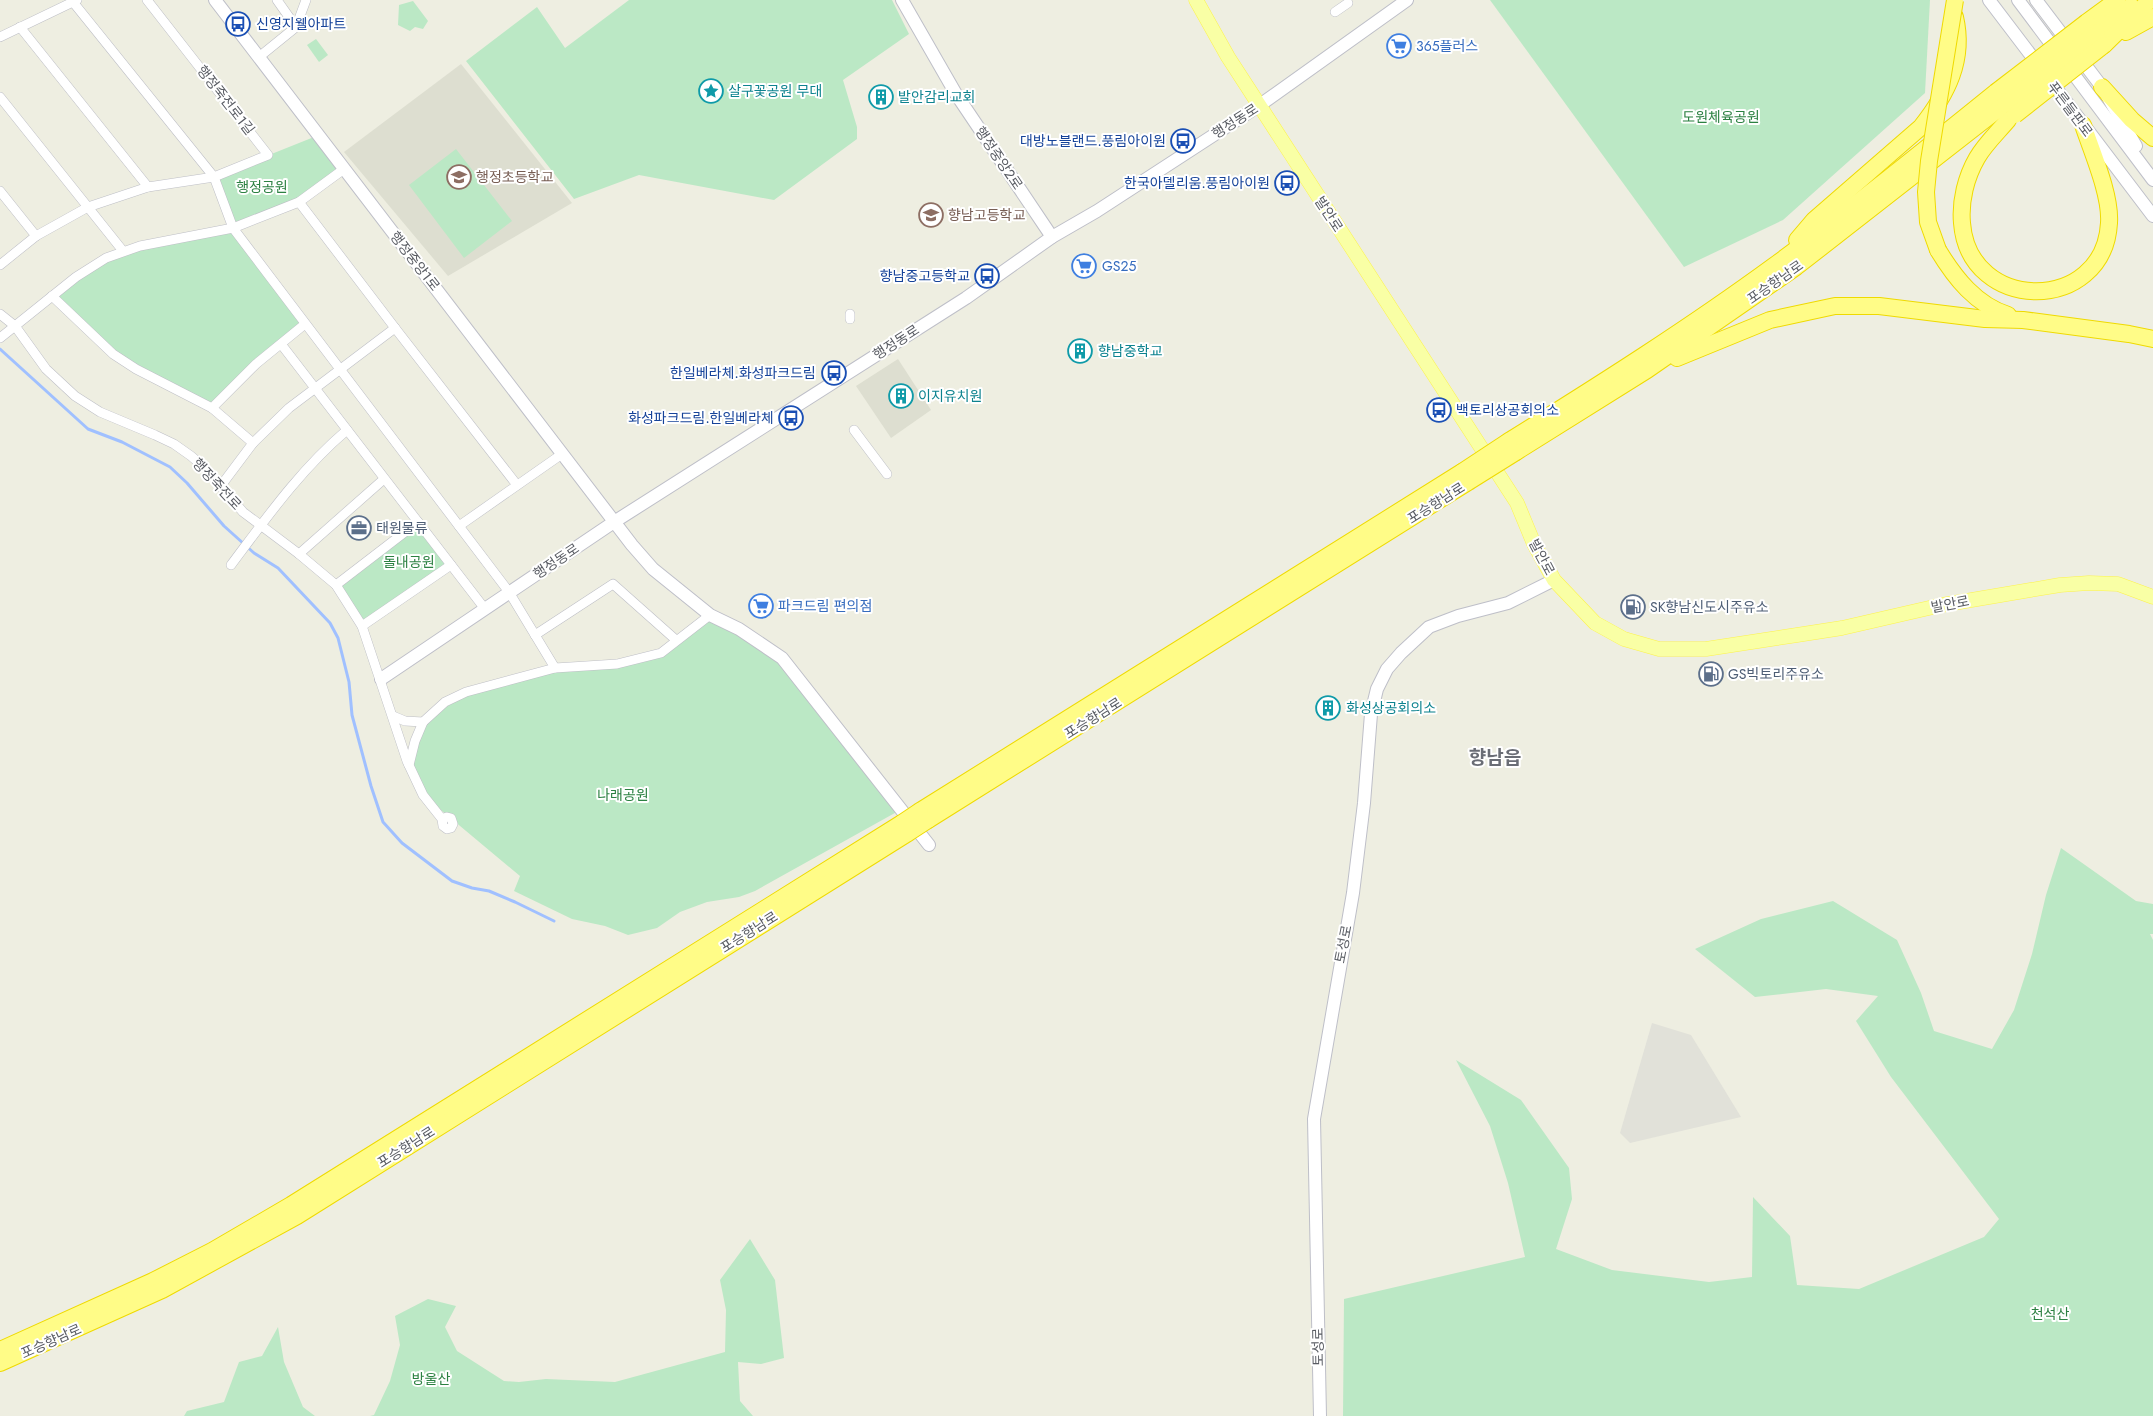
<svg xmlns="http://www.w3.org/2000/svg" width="2153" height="1416" font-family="Jost,'Noto Sans KR',sans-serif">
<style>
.industrial{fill:#e1e1d9}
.education{fill:#ddded0}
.green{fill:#bbe8c5}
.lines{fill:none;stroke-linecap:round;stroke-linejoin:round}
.stream{stroke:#a0c0ff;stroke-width:3}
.street-casing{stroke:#bebfc6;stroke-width:10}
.secondary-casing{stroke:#bebfc8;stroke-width:14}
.primary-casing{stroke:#fdf34b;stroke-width:15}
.highway-casing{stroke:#efda00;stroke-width:18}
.street{stroke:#fff;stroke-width:9}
.secondary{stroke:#fff;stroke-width:12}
.primary{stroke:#f9ffa5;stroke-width:14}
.highway{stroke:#fffc87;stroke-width:16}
.highway-bridge-casing{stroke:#efda00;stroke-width:18;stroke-linecap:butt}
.highway-bridge{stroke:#fffc87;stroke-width:16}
.labels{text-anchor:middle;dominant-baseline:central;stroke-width:4;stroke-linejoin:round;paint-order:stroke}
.transit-label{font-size:14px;fill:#164399;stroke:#fff;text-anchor:end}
.shop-label{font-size:14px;fill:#366cbe;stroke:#fff;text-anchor:start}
.culture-label{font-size:14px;fill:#0d838f;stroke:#fff;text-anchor:start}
.street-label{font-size:14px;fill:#595c63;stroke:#fff}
.park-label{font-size:14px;fill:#2c8142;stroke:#fff}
.education-label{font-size:14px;fill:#785e54;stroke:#fff;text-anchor:start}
.service-label{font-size:14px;fill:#4e5e75;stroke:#fff;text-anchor:start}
.district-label{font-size:19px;font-weight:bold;fill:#6a6d75;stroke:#fff}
</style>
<rect width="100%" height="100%" fill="#eeeee1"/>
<path class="industrial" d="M1652 1023 1691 1035 1741 1117 1630 1143 1620 1133Z"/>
<g class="education">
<path d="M461 64 572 203 448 276 344 152Z"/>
<path d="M898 359 931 410 891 438 856 386Z"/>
</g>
<g class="green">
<path d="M629 0H892L909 34 843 80 857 127V139L774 200 639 175 574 199 466 61 537 7 565 48Z"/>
<path d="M1490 0H1930L1925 93 1783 220 1684 267Z"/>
<path d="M413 1 428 21 423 29 415 27 410 31 398 25 399 5Z"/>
<path d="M316 39 328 55 319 62 307 45Z"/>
<path d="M319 135 344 169 299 202 233 228 305 324 212 408 136 369 52 296 106 258 233 228 214 177Z"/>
<path d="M456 149 512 221 464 258 409 185Z"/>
<path d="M418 522 451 565 362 626 336 585Z"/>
<path d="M710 615 764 645 902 809 755 891 739 897 707 902 680 912 657 928 628 935 605 926 572 919 514 891 520 876 423 795 409 765 423 722 445 702 555 668 661 654Z"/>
<path d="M2061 848 2136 901 2153 904V934H2150L2153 940V1416H1343L1344 1299 1525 1257 1508 1183 1490 1126 1456 1060 1521 1100 1569 1168 1572 1199 1556 1249 1612 1270 1709 1282 1752 1277 1753 1197 1790 1236 1797 1285 1859 1289 1984 1237 1999 1219 1891 1077 1856 1021 1878 996 1826 989 1755 997 1695 949 1761 919 1833 901 1897 940 1921 993 1934 1031 1992 1049 2014 1010 2032 954 2046 895Z"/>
<path d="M750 1239 775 1280 784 1358 761 1364 738 1362 740 1401 753 1416H370L374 1415 390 1381 400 1345 395 1316 428 1299 456 1306 445 1327 457 1351 504 1381 519 1382 546 1379 615 1382 725 1352 726 1310 720 1280Z"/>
<path d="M278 1327 284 1362 303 1407 315 1416H184L187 1411 224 1402 239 1362 262 1356Z"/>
</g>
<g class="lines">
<path class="stream" d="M0 349 88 429 122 442 170 467 187 483 224 526 254 553 278 568 330 623 338 638 349 682 352 715 371 786 383 822 402 843 452 881 472 888 489 891 515 902 554 921"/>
<g class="street-casing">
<g id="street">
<path d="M277 0 296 27"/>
<path d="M73 2 214 177 233 228 509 592 555 668"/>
<path d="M1335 12 1348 3"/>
<path d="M20 27 148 187"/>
<path d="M0 37 77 0"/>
<path d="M259 57 296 27 306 0"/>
<path d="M0 97 123 251"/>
<path d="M0 191 36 236"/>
<path d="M0 265 36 236 88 207 148 187 214 177 268 155 147 0"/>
<path d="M52 296 113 354 136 369 212 408 256 364 305 324"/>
<path d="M0 314 15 326 46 369 75 396 100 412 155 435 174 444 191 456 205 468 243 512 299 554 336 585 362 626 407 761 423 795 442 819 443 826 447 829 451 828 453 824 451 818 447 817 442 819"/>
<path d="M850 314V319"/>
<path d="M395 328 517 485"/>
<path d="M0 338 76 277 106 258 140 246 233 228 299 202 344 169"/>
<path d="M281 344 485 609"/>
<path d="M212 408 253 443 220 487"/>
<path d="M854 430 887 474"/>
<path d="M253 443 289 408 395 328 299 202"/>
<path d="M459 526 562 454"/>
<path d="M299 554 384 479"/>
<path d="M231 565C267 517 301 469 347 430"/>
<path d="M336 585 418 522"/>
<path d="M362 626 451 565"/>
<path d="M535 635 613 584 676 640"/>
<path d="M393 716 405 721 423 722 445 702 466 692 555 668 617 664 661 653 710 615"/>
<path d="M409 765 415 741 423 722"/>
</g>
</g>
<g class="secondary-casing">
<g id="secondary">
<path d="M215 0 632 545 653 569 710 615 739 629 782 658 929 845"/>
<path d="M902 0 956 94 1052 237"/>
<path d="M1989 0 2153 216"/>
<path d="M2018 0 2153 180"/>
<path d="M2036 0 2102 87 2136 146"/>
<path d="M381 679 614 522 966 298 1052 237 1097 211 1260 105 1407 0"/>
<path d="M1320 1416 1314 1119 1353 893 1364 803 1371 714 1377 689 1387 669 1401 653 1429 627 1458 616 1508 603 1554 580"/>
</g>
</g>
<g class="primary-casing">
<path id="primary" d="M1196 0 1228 57 1517 503 1534 544 1554 580 1595 623 1624 639 1659 649H1706L1797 635 1842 628 1942 605 2060 585 2089 583 2118 584 2153 597"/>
</g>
<g class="highway-casing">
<g id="highway">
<path d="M2087 22 2117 0"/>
<path d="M2097 32 2131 6"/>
<path d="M2126 32 2153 17"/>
<path d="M2104 45 2150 0"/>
<path d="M2102 87 2132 120 2153 138"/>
<path d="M2008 120C1998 132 1985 144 1977 158 1966 177 1960 201 1962 223 1969 314 2104 314 2109 223 2111 195 2092 152 2083 125"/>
<path d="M1797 240 1814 220 1921 127C1947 94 1965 60 1955 17"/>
<path d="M1938 250C1955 278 1976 305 2008 315"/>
<path d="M1677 358 1770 320 1835 306H1879L1985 319 2023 320 2129 334 2153 339"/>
<path d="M1509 441C1599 385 1689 328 1775 265 1850 210 1923 151 1996 92"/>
<path d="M1516 452 1647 370 1796 267 2005 104"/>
<path d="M920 811 1462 472"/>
<path d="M928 820 1468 482"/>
<path d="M0 1350 153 1281 212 1251 291 1205 902 823"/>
<path d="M0 1363 162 1290 297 1216 908 833"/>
</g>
</g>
<use href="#street" class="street"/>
<use href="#secondary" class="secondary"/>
<use href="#primary" class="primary"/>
<use href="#highway" class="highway"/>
<g class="highway-bridge-casing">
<g id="highway-bridge">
<path d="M1996 92 2087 22"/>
<path d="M2005 104 2097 32"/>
<path d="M2015 115 2104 45"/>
<path d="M1938 250 1928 222 1926 192 1929 161 1955 0"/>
<path d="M1462 472 1509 441"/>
<path d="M1468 482 1516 452"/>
<path d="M902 823 920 811"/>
<path d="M908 833 928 820"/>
</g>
</g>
<use href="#highway-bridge" class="highway-bridge"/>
</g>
<defs>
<g id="bus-ring" transform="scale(1.25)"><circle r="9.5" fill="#fff" stroke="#1a4fb4" stroke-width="1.5"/><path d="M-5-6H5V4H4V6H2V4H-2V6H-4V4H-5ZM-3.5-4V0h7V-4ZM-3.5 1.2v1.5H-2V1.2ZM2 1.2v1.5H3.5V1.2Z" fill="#1a4fb4"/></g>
<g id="supermarket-ring" transform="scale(1.25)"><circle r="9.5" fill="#fff" stroke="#3f7fe0" stroke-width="1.5"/><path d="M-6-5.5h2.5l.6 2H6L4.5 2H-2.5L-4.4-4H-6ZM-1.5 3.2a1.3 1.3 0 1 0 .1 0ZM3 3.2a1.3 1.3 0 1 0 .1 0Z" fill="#3f7fe0"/></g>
<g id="sight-ring" transform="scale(1.25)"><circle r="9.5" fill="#fff" stroke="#0f9aa8" stroke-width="1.5"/><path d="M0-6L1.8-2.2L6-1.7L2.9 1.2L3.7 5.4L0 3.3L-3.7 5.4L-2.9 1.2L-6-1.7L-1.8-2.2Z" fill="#0f9aa8"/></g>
<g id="building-ring" transform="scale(1.25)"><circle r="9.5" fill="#fff" stroke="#0f9aa8" stroke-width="1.5"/><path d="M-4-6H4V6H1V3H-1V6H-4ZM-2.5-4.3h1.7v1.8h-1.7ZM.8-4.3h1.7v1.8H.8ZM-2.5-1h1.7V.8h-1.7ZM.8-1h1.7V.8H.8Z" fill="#0f9aa8"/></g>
<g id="school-ring" transform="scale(1.25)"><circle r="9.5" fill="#fff" stroke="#8d6e63" stroke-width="1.5"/><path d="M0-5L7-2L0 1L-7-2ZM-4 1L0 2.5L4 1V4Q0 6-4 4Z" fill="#8d6e63"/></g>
<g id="office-ring" transform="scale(1.25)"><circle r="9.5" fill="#fff" stroke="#5c6f8a" stroke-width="1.5"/><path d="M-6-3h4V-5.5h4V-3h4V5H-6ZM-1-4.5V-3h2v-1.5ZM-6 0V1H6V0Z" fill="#5c6f8a"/></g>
<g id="fuel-ring" transform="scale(1.25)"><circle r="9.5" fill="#fff" stroke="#5c6f8a" stroke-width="1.5"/><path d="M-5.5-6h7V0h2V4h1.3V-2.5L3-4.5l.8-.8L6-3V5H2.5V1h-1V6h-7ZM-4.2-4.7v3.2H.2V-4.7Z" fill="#5c6f8a"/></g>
</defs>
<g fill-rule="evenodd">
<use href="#bus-ring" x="238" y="24"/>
<use href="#supermarket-ring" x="1399" y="46"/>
<use href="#sight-ring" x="711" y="91"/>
<use href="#building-ring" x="881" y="97"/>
<use href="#bus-ring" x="1183" y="141"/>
<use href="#school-ring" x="459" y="177"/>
<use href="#bus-ring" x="1287" y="183"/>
<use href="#school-ring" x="931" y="215"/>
<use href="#supermarket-ring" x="1084" y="266"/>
<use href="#bus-ring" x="987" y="276"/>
<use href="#building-ring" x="1080" y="351"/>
<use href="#bus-ring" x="834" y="373"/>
<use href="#building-ring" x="901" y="396"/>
<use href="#bus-ring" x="1439" y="410"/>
<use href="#bus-ring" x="791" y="418"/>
<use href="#office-ring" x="359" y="528"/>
<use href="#supermarket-ring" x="761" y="606"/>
<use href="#fuel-ring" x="1633" y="607"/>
<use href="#fuel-ring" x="1711" y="674"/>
<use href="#building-ring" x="1328" y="708"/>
</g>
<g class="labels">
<g class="transit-label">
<text x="256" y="24" text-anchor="start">신영지웰아파트</text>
<text x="1166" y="141">대방노블랜드.풍림아이원</text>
<text x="1270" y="183">한국아델리움.풍림아이원</text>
<text x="970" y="276">향남중고등학교</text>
<text x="816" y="373">한일베라체.화성파크드림</text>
<text x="1456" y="410" text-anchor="start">백토리상공회의소</text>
<text x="774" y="418">화성파크드림.한일베라체</text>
</g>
<g class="shop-label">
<text x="1416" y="46">365플러스</text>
<text x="1102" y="266">GS25</text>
<text x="778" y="606">파크드림 편의점</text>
</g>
<g class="culture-label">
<text x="728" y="91">살구꽃공원 무대</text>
<text x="898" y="97">발안감리교회</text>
<text x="1098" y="351">향남중학교</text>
<text x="918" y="396">이지유치원</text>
<text x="1346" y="708">화성상공회의소</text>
</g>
<g class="street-label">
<text transform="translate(226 100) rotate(52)">행정죽전로1길</text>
<text transform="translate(2070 109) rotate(53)">푸른들판로</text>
<text transform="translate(1235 121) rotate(-33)">행정동로</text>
<text transform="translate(999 158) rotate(56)">행정중앙2로</text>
<text transform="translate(1329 214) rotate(57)">발안로</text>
<text transform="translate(415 261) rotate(52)">행정중앙1로</text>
<text transform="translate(1775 282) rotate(-35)">포승향남로</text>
<text transform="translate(896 342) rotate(-33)">행정동로</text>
<text transform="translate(217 484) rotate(47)">행정죽전로</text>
<text transform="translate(1436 503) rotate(-32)">포승향남로</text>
<text transform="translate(1542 557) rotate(62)">발안로</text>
<text transform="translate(556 561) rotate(-34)">행정동로</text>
<text transform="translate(1950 604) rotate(-11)">발안로</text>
<text transform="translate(1093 718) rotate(-32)">포승향남로</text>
<text transform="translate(749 932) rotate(-32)">포승향남로</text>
<text transform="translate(1343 944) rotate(-79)">토성로</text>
<text transform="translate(406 1147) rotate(-32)">포승향남로</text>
<text transform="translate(51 1341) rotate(-24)">포승향남로</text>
<text transform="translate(1318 1347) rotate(-91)">토성로</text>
</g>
<g class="park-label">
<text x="1721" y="117">도원체육공원</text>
<text x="262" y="187">행정공원</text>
<text x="409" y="562">돌내공원</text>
<text x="623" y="795">나래공원</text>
<text x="2050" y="1314">천석산</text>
<text x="431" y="1379">방울산</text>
</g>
<g class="education-label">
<text x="476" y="177">행정초등학교</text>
<text x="948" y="215">향남고등학교</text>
</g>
<g class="service-label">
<text x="376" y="528">태원물류</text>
<text x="1650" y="607">SK향남신도시주유소</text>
<text x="1728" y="674">GS빅토리주유소</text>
</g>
<g class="district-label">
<text x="1495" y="757">향남읍</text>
</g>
</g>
</svg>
